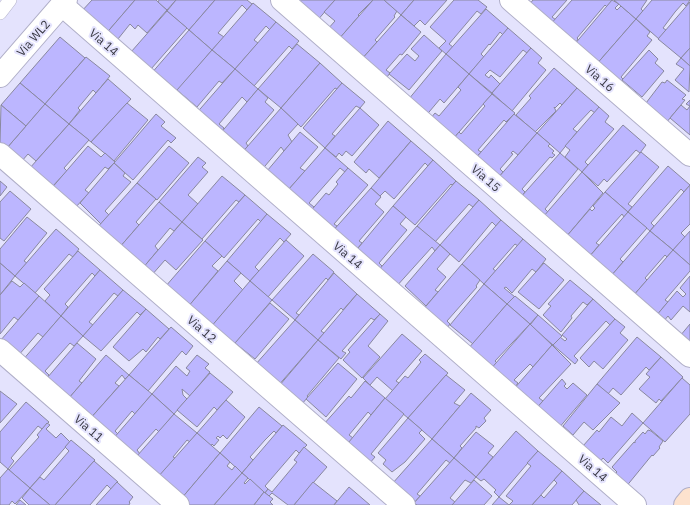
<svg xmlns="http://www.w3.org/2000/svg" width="690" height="505" font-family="'IBM Plex Sans',sans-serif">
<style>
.building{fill:#bcb6ff;stroke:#89889f}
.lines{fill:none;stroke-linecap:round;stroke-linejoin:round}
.lane-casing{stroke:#b0afc8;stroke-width:14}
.street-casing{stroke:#b0afc8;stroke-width:24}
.secondary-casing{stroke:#b0afc8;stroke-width:24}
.lane{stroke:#fff;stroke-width:13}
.street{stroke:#fff;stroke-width:22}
.secondary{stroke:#fde2ce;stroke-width:22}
.labels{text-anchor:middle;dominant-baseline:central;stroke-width:4;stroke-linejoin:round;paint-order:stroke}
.street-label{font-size:12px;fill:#363640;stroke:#e4e3fd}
</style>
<rect width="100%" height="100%" fill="#e4e3fd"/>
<g class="building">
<path d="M92 0H135L104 36 80 13Z"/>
<path d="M135 0H156L167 10 147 33 138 25 135 29 130 24 114 44 104 36Z"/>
<path d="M159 0H176L167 10 158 2Z"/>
<path d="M176 0H215L189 30 167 11Z"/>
<path d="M215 0H247L252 4 247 10 242 5 218 33 224 37 212 50 189 30Z"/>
<path d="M296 0H335L316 22Z"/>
<path d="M335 0H373L358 15 359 16 338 40 327 30 335 21 324 12Z"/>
<path d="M373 0H384L397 11 394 16 395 17 375 40 377 42 361 60 338 40Z"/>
<path d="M384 0H414L401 15Z"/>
<path d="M414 0H447L425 25 420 20 414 26 401 15Z"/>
<path d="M454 0H478L487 7 481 14 477 11 449 44 453 47 446 54 439 48 446 41 430 27Z"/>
<path d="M533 0H567L552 17 556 20 551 25 528 6Z"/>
<path d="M572 0H613L607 7 605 5 577 38 578 39 574 45 549 26Z"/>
<path d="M612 0 619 4 615 8 617 10 621 6 636 19 595 66 574 45Z"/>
<path d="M614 0H647L641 9 643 11 636 19Z"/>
<path d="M652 0H690L686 6 683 3 675 12 663 28 666 30 659 39 636 19Z"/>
<path d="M690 2V48L681 58 658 39Z"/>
<path d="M253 3 276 22 270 30 266 26 254 40 258 43 235 69 212 50Z"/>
<path d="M486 9 508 28 503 35 500 32 490 45 489 44 481 54 484 57 469 74 446 54Z"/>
<path d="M167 11 187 28 151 69 131 52Z"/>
<path d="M401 15 421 32 402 55 400 54 386 70 390 73 384 81 361 60Z"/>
<path d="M636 19 650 32 647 36 652 40 621 77 623 79 618 85 595 66Z"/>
<path d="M276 22 299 41 292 49 289 46 254 86 235 69Z"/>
<path d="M508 28 531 48 527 53 523 50 500 77 490 70 485 75 489 78 491 75 500 84 492 93 469 74Z"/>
<path d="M189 30 212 50 172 97 150 75Z"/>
<path d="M424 35 442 51 409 90 389 74 407 54 415 61 419 56 411 49Z"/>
<path d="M60 37 85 58 45 104 20 83Z"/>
<path d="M297 44 320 63 281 108 258 89Z"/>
<path d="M531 48 542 58 538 63 546 70 512 111 492 93Z"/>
<path d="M690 48V66L681 58Z"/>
<path d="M212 50 235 69 222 83 219 81 197 107 177 90Z"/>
<path d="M649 50 658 59 655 63 664 71 642 97 622 80Z"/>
<path d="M446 54 469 74 444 103 440 99 424 118 408 100Z"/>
<path d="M86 57 110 76 96 93 93 90 78 108 80 110 69 124 45 104Z"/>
<path d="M681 58 690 66 689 92 675 80 684 69 676 64Z"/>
<path d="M320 63 342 83 337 89 335 88 301 127 281 108Z"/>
<path d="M554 68 577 88 562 105 560 103 555 108 554 107 556 111 535 132 516 115 531 98 529 96Z"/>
<path d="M235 69 258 89 247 102 242 97 219 124 224 128 218 136 194 116Z"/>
<path d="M469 74 492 94 453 139 430 119 435 113 439 116 461 90 458 87Z"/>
<path d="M108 79 131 99 91 142 69 124Z"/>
<path d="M667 80 686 95 682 99 685 100 666 123 646 103 662 82 665 83Z"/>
<path d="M20 83 45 104 26 126 1 105Z"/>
<path d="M342 83 365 102 360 108 356 106 332 134 335 136 325 148 303 128Z"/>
<path d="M577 88 599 107 595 113 591 110 573 129 577 132 560 153 537 133Z"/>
<path d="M258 89 268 98 265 102 274 110 246 143 248 146 241 154 219 135Z"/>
<path d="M492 94 515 113 506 122 504 120 478 150 481 152 475 159 453 139 459 132 461 134 485 106 483 104Z"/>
<path d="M690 100V135L670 118 681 105 687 110 690 106 686 104Z"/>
<path d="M127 103 148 120 114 161 91 142Z"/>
<path d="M45 104 69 124 36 161 28 154 21 162 6 149Z"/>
<path d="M1 105 26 126 6 149 0 144Z"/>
<path d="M599 107 609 116 605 122 614 129 585 162 588 165 582 172 565 157 570 150 565 146Z"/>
<path d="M281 108 298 124 288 135 292 142 284 151 281 147 260 172 240 155Z"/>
<path d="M360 108 379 125 352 156 346 151 342 156 339 153 336 157 325 148Z"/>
<path d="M156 114 165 122 161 126 176 138 171 143 168 140 133 180 114 163Z"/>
<path d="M514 114 537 133 518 155 513 151 511 153 513 154 500 169 503 172 498 178 475 159Z"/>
<path d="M388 121 411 141 379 178 369 169 366 173 354 162Z"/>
<path d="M69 124 89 140 64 168 67 171 51 188 29 169Z"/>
<path d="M623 125 646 145 640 153 636 150 607 182 604 179 598 186 582 172Z"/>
<path d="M300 132 318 147 300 168 305 171 289 189 267 171Z"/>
<path d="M537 133 550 144 548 146 554 151 552 153 555 155 552 158 550 157 522 189 525 192 520 198 498 178Z"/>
<path d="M411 141 433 160 428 166 425 163 394 199 385 191 380 196 371 188Z"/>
<path d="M88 146 101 157 105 153 115 162 108 169 105 167 85 190 89 193 73 210 50 190Z"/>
<path d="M169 146 189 163 157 200 137 183Z"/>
<path d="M325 148 348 168 345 172 340 168 309 203 314 207 309 213 289 189Z"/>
<path d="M641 152 659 167 628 204 632 207 628 212 605 192Z"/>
<path d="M560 153 578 169 545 209 548 212 543 217 520 198Z"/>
<path d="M198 157 206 163 202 167 208 172 188 195 198 204 182 222 159 202Z"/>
<path d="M433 160 456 181 452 185 451 184 415 225 393 206Z"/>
<path d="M114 163 125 173 123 176 131 182 105 211 109 215 101 224 80 203Z"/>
<path d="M668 166 690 185 684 192 681 189 651 223 654 226 650 231 628 212Z"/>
<path d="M348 168 368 185 334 224 337 226 331 233 309 213 326 193 329 195 338 184 336 182Z"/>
<path d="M582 172 603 193 566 237 543 217Z"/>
<path d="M222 176 245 195 239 202 236 200 202 239 182 222Z"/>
<path d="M0 181 7 187 0 196Z"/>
<path d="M456 181 479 200 473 207 469 204 435 242 417 226Z"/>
<path d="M137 183 156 199 136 222 139 225 119 248 96 229Z"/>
<path d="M690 185V224L681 233 685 237 673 250 650 231Z"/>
<path d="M371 188 381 197 375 204 384 212 359 241 362 243 354 253 331 233Z"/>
<path d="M10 191 31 209 4 241 0 238V202Z"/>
<path d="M605 192 628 212 624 217 622 214 596 243 599 245 589 257 566 237 590 209 592 211 595 208 593 206Z"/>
<path d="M245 195 267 214 261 222 258 219 224 258 205 241Z"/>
<path d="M479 200 501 220 496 226 492 222 459 262 440 245Z"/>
<path d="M159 202 182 222 174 231 170 228 155 246 158 250 142 269 119 248Z"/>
<path d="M393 206 406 217 400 224 407 230 379 263 382 266 377 272 354 253Z"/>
<path d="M628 212 647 228 620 259 623 262 611 276 589 257Z"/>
<path d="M267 214 291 234 284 242 280 238 255 267 259 271 250 281 227 261Z"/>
<path d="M27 217 47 233 24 261 27 263 15 276 0 263V249Z"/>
<path d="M501 220 523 239 518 246 515 244 493 269 496 271 484 284 462 264Z"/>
<path d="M182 222 203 240 176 270 165 260 151 276 142 269Z"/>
<path d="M417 226 440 245 435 251 432 247 395 288 377 272Z"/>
<path d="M56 229 79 249 73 257 69 254 35 293 15 276Z"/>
<path d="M650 231 673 250 667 257 665 255 645 278 647 280 633 296 611 276Z"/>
<path d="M690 231V265L673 250Z"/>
<path d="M523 239 546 259 536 272 532 269 512 293 506 287 504 288 515 297 507 304 484 284Z"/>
<path d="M286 240 304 256 268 297 250 281Z"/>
<path d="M205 241 222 256 212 266 218 271 188 307 165 287Z"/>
<path d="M440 245 450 254 437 269 446 277 435 290 438 292 426 306 405 286Z"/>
<path d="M673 250 690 265V271L665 300 668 302 656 316 633 296Z"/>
<path d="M78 251 100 270 95 276 92 273 65 304 68 307 61 316 45 301 50 295 44 289Z"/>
<path d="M313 254 334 272 328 280 326 278 296 313 299 315 295 320 272 300Z"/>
<path d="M227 261 241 273 234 281 243 290 211 327 187 308Z"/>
<path d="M0 263 15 276 0 295Z"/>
<path d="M544 263 564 280 539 309 518 292Z"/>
<path d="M462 264 480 280 476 286 477 287 447 321 450 324 445 331 421 312Z"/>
<path d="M100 270 123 290 118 296 114 293 89 322 93 325 83 336 61 316Z"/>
<path d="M334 273 357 294 343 310 341 308 321 331 324 333 318 340 295 320Z"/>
<path d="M690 276V312L683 306 671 320 668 316 663 322 656 316 677 291 683 297 686 294 680 288Z"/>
<path d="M570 280 593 299 587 305 583 302 571 316 572 318 561 332 543 315 551 306 548 304Z"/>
<path d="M12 281 20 287 24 283 39 296 18 320 14 317 0 334V295Z"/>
<path d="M250 281 272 300 233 346 210 328Z"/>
<path d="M484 284 507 304 473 344 450 325Z"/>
<path d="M123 290 146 309 140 315 137 312 101 351 83 336Z"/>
<path d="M357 294 380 314 374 320 371 318 342 351 346 353 341 359 318 340Z"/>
<path d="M39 296 61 316 43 337 38 333 17 357 0 341Z"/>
<path d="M515 296 538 315 530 324 507 304Z"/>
<path d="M593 299 615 319 610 325 606 321 574 356 578 360 575 364 553 345 560 337 565 341 567 339 562 335Z"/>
<path d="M270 303 289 319 255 359 235 343Z"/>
<path d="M507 304 530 324 495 361 497 363 490 370 467 350Z"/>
<path d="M146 309 169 329 160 339 158 337 146 352 143 349 129 361 113 347Z"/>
<path d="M380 314 388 321 368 346 380 357 362 378 343 360 350 352 348 350Z"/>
<path d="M538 315 562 336 553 345 530 325Z"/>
<path d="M61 316 83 336 74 346 70 343 45 371 49 375 47 378 21 362Z"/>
<path d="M615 319 625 327 620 333 628 340 603 369 594 361 589 367 580 358Z"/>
<path d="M295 320 318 340 277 387 255 365Z"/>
<path d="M530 324 552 345 533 367 530 364 514 380 518 383 512 391 489 371Z"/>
<path d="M690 324V345L680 336Z"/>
<path d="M171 327 193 346 186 355 182 351 148 391 129 375Z"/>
<path d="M402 334 422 351 396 381 399 383 393 391 377 377 370 385 363 378Z"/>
<path d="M637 337 661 357 649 370 646 367 621 395 613 388 608 394 597 384Z"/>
<path d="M318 340 339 358 307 396 308 397 301 405 279 386Z"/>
<path d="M77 343 96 359 79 381 82 383 69 398 47 378Z"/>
<path d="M552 345 571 364 539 398 543 401 535 410 513 390Z"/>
<path d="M425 354 448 373 408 418 385 399 405 376 408 378 421 362 419 360Z"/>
<path d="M106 355 129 375 125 379 122 375 115 383 119 386 89 420 69 398Z"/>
<path d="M197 355 209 364 205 368 210 372 190 396 182 389 183 395 187 399 174 414 152 394 176 366 187 376 190 371 186 368Z"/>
<path d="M661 357 683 377 661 401 659 399 656 403 639 389 650 377 646 374Z"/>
<path d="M338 363 357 379 326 417 306 399Z"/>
<path d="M210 373 233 392 217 410 214 407 197 427 177 410Z"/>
<path d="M129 375 152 394 135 414 132 411 115 431 118 434 112 440 89 420Z"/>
<path d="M446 375 465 390 454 403 460 406 432 439 408 418Z"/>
<path d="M682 378 690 385V414L665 442 643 423Z"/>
<path d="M562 379 566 384 564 386 567 389 573 383 587 395 558 429 535 410Z"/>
<path d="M365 381 385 398 371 415 368 412 349 435 353 438 346 446 323 425 349 396 351 398Z"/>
<path d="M597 384 620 403 593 430 584 422 573 435 563 426Z"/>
<path d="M0 391 17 404 0 423Z"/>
<path d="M471 393 491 410 484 418 486 421 479 428 476 426V428L460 446 462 448 454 458 432 439Z"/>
<path d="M152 394 174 414 159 432 156 429 137 450 140 454 135 459 112 440Z"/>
<path d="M385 398 404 414 371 454 375 457 369 464 344 448Z"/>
<path d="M226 400 245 417 227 439 223 435 220 438 218 436 216 438 219 440 214 446 212 444 211 446 197 433Z"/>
<path d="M26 402 49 422 42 429 38 426 11 458 14 461 8 469 0 462V432Z"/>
<path d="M259 407 282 426 276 433 274 431 265 440 250 457 253 460 242 473 220 453Z"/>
<path d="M632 413 643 423 608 463 603 458 598 464 583 446 597 430 599 432 611 417 622 426Z"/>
<path d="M174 414 197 433 190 442 187 440 173 457 175 458 160 476 137 456Z"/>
<path d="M408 418 422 430 419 433 425 439 405 462 392 472 383 464 386 460 378 453Z"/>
<path d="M47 423 50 425 46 429 56 438 61 433 70 442 30 488 9 470 39 437 37 435Z"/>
<path d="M283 425 307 445 299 453 296 450 265 486 268 489 265 493 242 473Z"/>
<path d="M648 430 651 431 663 441 659 447 660 448 653 456 652 455 625 488 615 474 617 472 612 467 634 442 635 443V441L643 432 645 434Z"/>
<path d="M516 431 538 451 499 497 494 492 496 490 484 479 481 481 476 477Z"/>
<path d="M476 432 494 446 488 453 493 457 476 477 454 458Z"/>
<path d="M197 433 220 453 181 499 157 478Z"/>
<path d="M432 439 454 458 450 463 446 460 417 494 420 496 414 503 392 484Z"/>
<path d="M71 440 95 460 55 505H50L30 488 40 477 44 480 69 451 65 447Z"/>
<path d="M304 447 327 467 294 505H288L272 493 269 496 265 493 268 489 272 492 297 462 294 460Z"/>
<path d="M538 451 562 471 532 505H509L513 501 506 496 531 466 527 463Z"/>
<path d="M220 453 230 462 227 466 232 470 235 466 242 473 214 505H188L181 499Z"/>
<path d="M454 458 476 477 471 483 465 480 450 498 455 502 452 505H417L414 503Z"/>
<path d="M94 461 118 482 111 489 107 485 90 505H55Z"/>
<path d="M8 469 30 488 15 504 12 501 9 505H0V478Z"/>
<path d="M562 471 584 491 572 505H532L541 495 544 498 557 483 554 480Z"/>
<path d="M242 473 248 478 244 483 245 484 250 479 264 492 254 505H214Z"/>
<path d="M474 480 492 496 484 505H452Z"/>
<path d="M117 482 133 497 129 502 130 503 129 505H96Z"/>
<path d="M313 482 337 501 334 505H294Z"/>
<path d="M349 487 370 505H334Z"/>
<path d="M30 488 50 505H29L22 498Z"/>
<path d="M584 491 601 505H579L576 500Z"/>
<path d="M264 492 273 499 270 502 273 505H254Z"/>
<path d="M499 497 509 505H492Z"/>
<path d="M20 500 26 505H16Z"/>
</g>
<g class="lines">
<g class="lane-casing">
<path id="lane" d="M0 13 10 0"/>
</g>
<g class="street-casing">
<g id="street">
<path d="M282 0 690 356"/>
<path d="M511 0 690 155"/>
<path d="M62 5 635 505"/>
<path d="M0 76 66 0"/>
<path d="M0 154 404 505"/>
<path d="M0 350 178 505"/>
</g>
</g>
<g class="secondary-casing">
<path id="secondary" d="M685 505 690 499"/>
</g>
<use href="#lane" class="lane"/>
<use href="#street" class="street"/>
<use href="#secondary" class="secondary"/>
</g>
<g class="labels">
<g class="street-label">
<text transform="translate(33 38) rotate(-49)">Via WL2</text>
<text transform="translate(104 42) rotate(41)">Via 14</text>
<text transform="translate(600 78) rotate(41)">Via 16</text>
<text transform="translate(486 178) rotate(41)">Via 15</text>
<text transform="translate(348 255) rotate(41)">Via 14</text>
<text transform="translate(202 329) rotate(41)">Via 12</text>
<text transform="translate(89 428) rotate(41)">Via 11</text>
<text transform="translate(593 468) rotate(41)">Via 14</text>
</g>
</g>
</svg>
